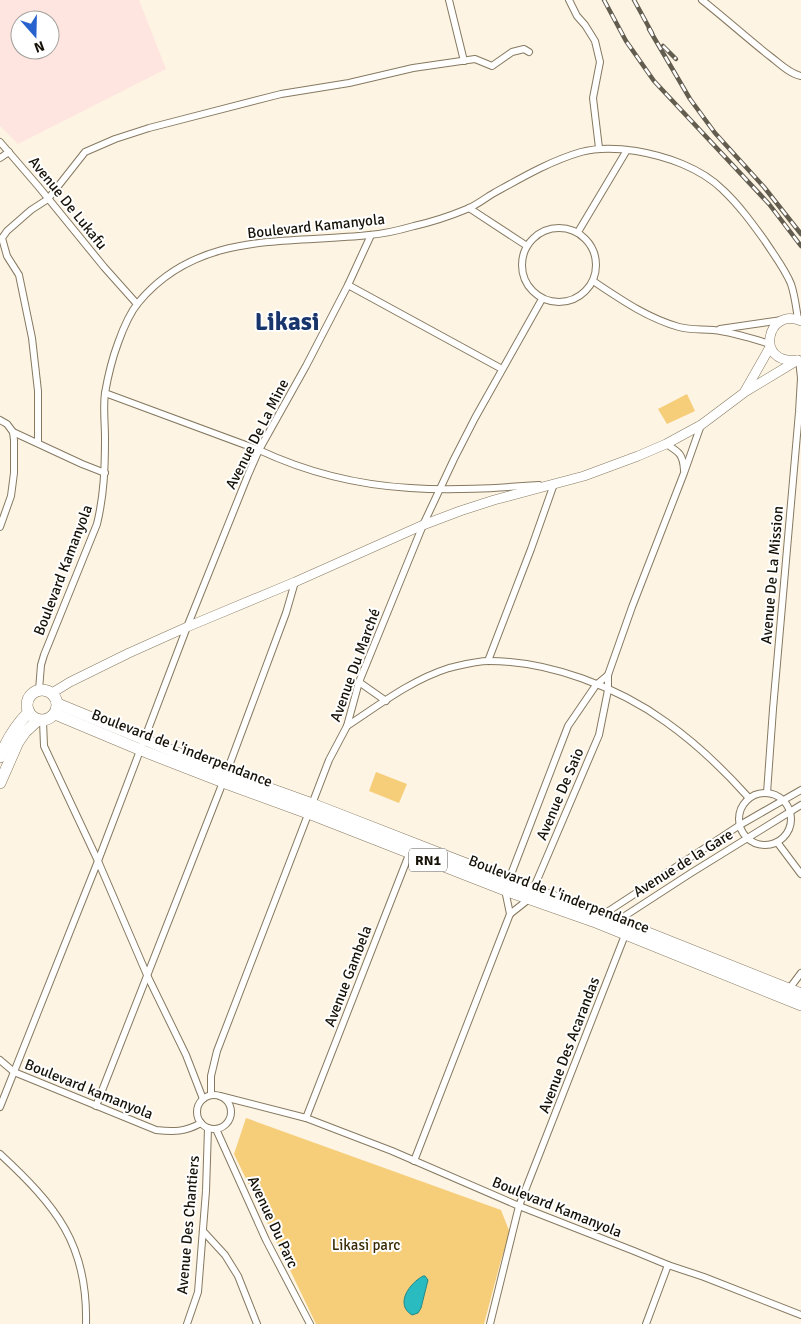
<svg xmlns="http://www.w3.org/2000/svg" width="801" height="1324" font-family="Signika,sans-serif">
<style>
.medical{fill:#ffe5df;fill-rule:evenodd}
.green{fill:#f6ce7a}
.water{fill:#29bbbf;stroke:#248888}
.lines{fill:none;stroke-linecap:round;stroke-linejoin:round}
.street-casing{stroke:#867960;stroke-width:8}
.secondary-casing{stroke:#867960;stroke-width:10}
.highway-casing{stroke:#867960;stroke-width:12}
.street{stroke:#fff;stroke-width:6}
.secondary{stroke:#fff;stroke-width:9}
.highway{stroke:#fff;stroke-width:11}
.rail-casing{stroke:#635d50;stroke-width:4.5}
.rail{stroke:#fff;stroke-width:2.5;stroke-dasharray:8;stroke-linecap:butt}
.labels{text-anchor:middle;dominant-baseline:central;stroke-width:4;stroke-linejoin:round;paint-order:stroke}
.shield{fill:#fff;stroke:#5d5952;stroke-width:1}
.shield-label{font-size:14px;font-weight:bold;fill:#171208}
.street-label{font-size:15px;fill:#171208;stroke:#fff}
.park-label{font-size:15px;fill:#3a2a03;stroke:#fff}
.town-label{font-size:25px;font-weight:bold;fill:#19366c;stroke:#fff}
</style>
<rect width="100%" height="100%" fill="#fdf4e3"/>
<path class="medical" d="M2 0H139L166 69 18 144 0 126V1ZM20 20H50V50H20Z"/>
<g class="green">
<path d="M687 394 695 411 667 424 658 409Z"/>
<path d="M376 772 407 784 399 803 369 791Z"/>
<path d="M246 1118 501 1210 510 1233 501 1260 484 1324H316L234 1154Z"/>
</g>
<path class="water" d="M423 1276H425L428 1280 421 1308 418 1313 412 1315C394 1304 410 1283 423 1276Z"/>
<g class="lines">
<g class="street-casing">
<g id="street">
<path d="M449 0 464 61"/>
<path d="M569 0 577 16 585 25 595 41 600 62 593 98 599 148"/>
<path d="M702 0C726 19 748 39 771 57 780 64 790 74 801 76"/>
<path d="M0 142 38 186 104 267 137 304"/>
<path d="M0 158 9 152"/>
<path d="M469 208 527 246"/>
<circle cx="559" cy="265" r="37"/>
<path d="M578 232 627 150"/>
<path d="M593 281C620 299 647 318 679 327 690 330 701 329 713 330 732 332 751 338 770 344"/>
<path d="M348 285 502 369"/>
<path d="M720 329 782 320"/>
<path d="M105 393 259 450C306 472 359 485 410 488 453 491 496 488 539 485"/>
<path d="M0 420 7 424 13 432 14 440V473L11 496 0 527"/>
<path d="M13 432 82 464 105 473"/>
<path d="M38 443V391L32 338 19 275 7 256 2 238 7 231 31 210 48 199 85 152 115 139 149 128 281 94 349 83 413 68 475 59 492 66 512 52 524 49 529 52"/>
<path d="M666 444C679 452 683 454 684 470"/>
<path d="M488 661 531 549 554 484H551"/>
<path d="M359 682 386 701"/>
<path d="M39 690 41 665 44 655 97 524C104 495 105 468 105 438 105 423 103 408 105 393 108 376 112 359 118 343 123 329 129 314 138 303 198 230 287 244 369 235 384 234 400 230 414 226 432 222 450 216 467 209 477 205 485 198 494 193 521 178 550 161 581 152 599 147 617 148 636 151 666 156 701 168 723 190 739 205 752 223 765 241 774 255 785 269 791 284 795 296 796 307 798 319"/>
<path d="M43 721 44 746 98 861 147 975 186 1055 203 1099"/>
<path d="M347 726C379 705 411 680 449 668 462 665 476 661 489 661 549 661 618 687 666 722 697 744 724 770 749 798"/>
<path d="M767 793 773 709 799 412 801 378 799 360"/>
<circle cx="765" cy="819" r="26"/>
<path d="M777 842 801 874"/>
<path d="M510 914 505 890 568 726 596 685 608 675"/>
<path d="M601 916 740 825 801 790"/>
<path d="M617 921 691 873 801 805"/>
<path d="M789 989 801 973"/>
<path d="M0 1060 14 1072 156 1130C174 1132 185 1132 201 1123"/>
<circle cx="214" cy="1112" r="17"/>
<path d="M211 1095V1076L217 1051 329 760 347 726 359 682 423 525 454 459 475 418 542 299"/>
<path d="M220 1096 306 1118 392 1151 519 1206 634 1251 668 1265 704 1277 801 1315"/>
<path d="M96 1106 223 782 286 613 295 582"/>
<path d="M0 1107 98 861 187 627 248 475 259 450 306 366 348 285 371 235"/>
<path d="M306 1118 410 852"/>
<path d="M216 1129 266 1240 310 1324"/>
<path d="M0 1154C56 1206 88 1244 86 1324"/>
<path d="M414 1161 510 914 529 899 599 735 608 690V675L632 607 684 473 701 425"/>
<path d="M203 1231 225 1255 238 1276 257 1324"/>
<path d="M187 1324 198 1292 206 1191 208 1128"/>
<path d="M490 1324 519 1206 625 935"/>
<path d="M646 1324 668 1265"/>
</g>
</g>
<g class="secondary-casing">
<g id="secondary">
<path d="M797 360C754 365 767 306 801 321"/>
<path d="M745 391 770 347"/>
<path d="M52 693 70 682 129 653 187 627 295 582 423 525 460 511 494 500 584 476 638 456 666 444 701 425 745 392 798 360"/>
</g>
</g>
<g class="highway-casing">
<g id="highway">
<circle cx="42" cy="705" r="15"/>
<path d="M58 704 226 773 312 804 533 890 603 915 801 994"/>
<path d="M55 714 141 750 223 782 308 813 505 890 593 921 801 1005"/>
<path d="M0 757C7 739 15 726 29 712"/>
<path d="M0 783 18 742 25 732 38 720"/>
</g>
</g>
<use href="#street" class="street"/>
<use href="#secondary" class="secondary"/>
<use href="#highway" class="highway"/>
<g class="rail-casing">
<g id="rail">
<path d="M604 0 626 41 654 81 769 204 801 246"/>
<path d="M634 0 652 33"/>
<path d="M649 29 690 99 715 133 764 187 801 234"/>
<path d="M663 46 676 59"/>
</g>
</g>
<use href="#rail" class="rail"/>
</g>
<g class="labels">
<rect class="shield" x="409" y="848.5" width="38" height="23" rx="4"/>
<g class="shield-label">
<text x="428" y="860">RN1</text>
</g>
<g class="street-label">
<text transform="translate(68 203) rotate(51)">Avenue De Lukafu</text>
<text transform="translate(316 226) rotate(-6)">Boulevard Kamanyola</text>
<text transform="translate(257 434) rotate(-63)">Avenue De La Mine</text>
<text transform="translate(63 570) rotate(-69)">Boulevard Kamanyola</text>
<text transform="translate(772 575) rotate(-85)">Avenue De La Mission</text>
<text transform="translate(355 665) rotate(-70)">Avenue Du Marché</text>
<text transform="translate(182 748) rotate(21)">Boulevard de L'inderpendance</text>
<text transform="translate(560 794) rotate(-67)">Avenue De Saio</text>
<text transform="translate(683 863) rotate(-32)">Avenue de la Gare</text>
<text transform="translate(559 894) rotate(21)">Boulevard de L'inderpendance</text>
<text transform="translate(348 976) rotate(-69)">Avenue Gambela</text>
<text transform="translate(569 1045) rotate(-69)">Avenue Des Acarandas</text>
<text transform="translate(89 1089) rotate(22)">Boulevard kamanyola</text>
<text transform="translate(557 1207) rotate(22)">Boulevard Kamanyola</text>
<text transform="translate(273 1222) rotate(65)">Avenue Du Parc</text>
<text transform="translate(188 1225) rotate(-85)">Avenue Des Chantiers</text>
</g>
<g class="park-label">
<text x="366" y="1245">Likasi parc</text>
</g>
<g class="town-label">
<text x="287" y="321">Likasi</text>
</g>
</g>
<g transform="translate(35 35) rotate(160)"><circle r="24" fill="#ffffff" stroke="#a2a09c"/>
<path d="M0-4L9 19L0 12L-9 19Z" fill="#2762cf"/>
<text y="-8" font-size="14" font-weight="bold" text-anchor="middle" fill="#171208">N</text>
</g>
</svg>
